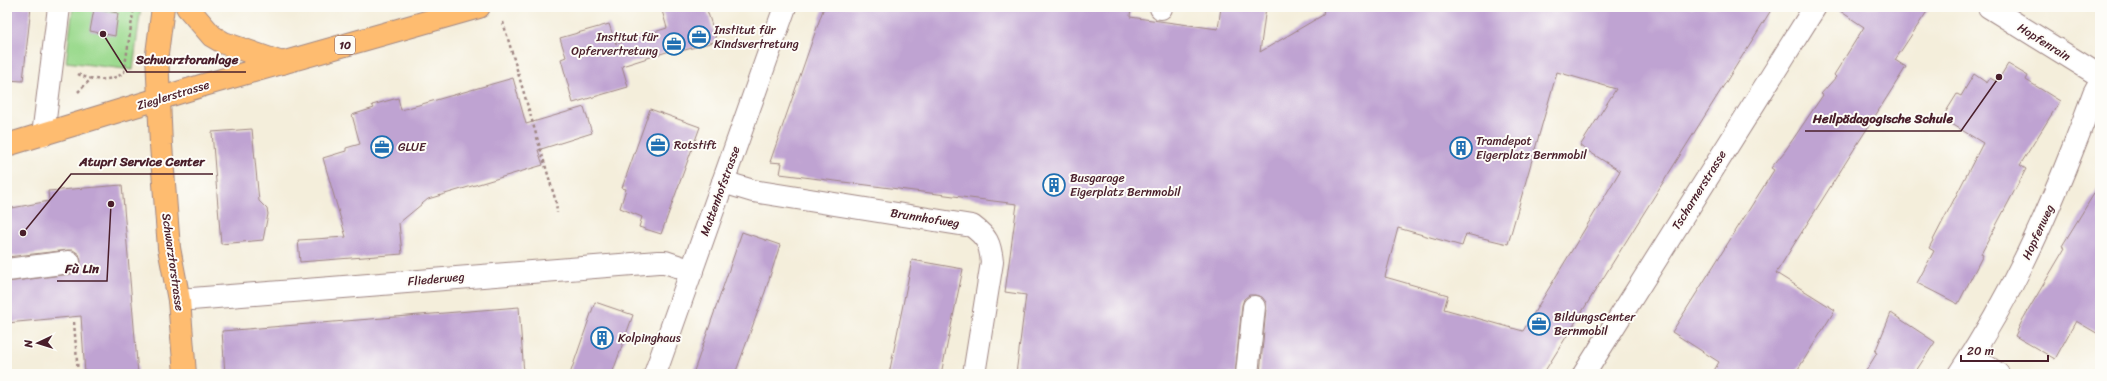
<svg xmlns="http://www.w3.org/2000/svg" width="2107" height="381" font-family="Sriracha,sans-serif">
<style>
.green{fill:#9cda8f;stroke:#737c5d}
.building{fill:#bfa3d2;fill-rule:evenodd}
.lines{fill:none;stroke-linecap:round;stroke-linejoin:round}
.minor-casing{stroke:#9f8683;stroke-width:24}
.major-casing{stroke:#9f8683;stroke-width:24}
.path{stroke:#9f8683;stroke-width:2.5;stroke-dasharray:3 3;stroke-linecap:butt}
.minor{stroke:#fff;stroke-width:22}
.major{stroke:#febc70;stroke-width:22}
.labels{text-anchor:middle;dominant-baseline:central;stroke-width:4;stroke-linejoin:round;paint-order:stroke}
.shield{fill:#fdfcf7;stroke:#806168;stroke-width:1}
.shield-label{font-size:11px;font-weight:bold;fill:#4a1f2b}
.poi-label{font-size:12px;fill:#4a1f2b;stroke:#fdfcf7;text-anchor:start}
.street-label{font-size:12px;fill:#4a1f2b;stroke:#fdfcf7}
.leader{fill:none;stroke:#4a1f2b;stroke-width:1.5}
.callout-dot{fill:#4a1f2b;stroke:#fdfcf7;stroke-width:1.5}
.callout-label{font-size:13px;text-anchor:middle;font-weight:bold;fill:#4a1f2b;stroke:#fdfcf7;stroke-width:4;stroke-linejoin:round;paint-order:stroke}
</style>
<rect width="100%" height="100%" fill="#fdfcf7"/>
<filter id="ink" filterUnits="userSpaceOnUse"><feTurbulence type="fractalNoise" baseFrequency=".025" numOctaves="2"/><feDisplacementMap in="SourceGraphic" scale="8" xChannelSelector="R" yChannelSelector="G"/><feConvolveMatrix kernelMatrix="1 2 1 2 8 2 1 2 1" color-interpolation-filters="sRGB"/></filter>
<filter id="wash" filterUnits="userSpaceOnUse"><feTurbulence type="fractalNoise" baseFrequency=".012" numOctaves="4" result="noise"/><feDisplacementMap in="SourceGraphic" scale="16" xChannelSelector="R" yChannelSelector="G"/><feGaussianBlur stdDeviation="0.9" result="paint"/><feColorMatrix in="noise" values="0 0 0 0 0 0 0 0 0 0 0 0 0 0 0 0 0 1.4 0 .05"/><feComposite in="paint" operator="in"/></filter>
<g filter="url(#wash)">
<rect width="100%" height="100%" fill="#f4eedb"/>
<path class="green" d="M73 7H141L133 70 66 62Z"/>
<g id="blocks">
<g class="building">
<path d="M7 7H31L23 81 7 80Z"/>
<path d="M661 7H706L717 41 674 53 673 50 622 66 628 87 573 103 561 59 566 57 560 38 609 24 616 44 667 28Z"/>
<path d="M824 7H1131L1130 17 1218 29 1221 7H1266L1260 52 1323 15 1324 7H1773L1543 374H1260L1266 308V302L1262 297 1255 295H1249L1244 299 1242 305 1235 374H1016L1026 295 1005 292 1017 204 780 174 782 163 770 162ZM1557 72 1616 89 1580 146 1620 171 1523 331 1444 309 1448 295 1385 277 1398 228 1462 246 1466 234 1508 244Z"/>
<path d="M1834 7H1930L1895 60 1906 67 1776 273 1835 310 1795 374H1712L1719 362 1672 332 1774 170 1771 168 1785 151 1823 95 1821 94 1836 77 1834 75 1864 27Z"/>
<path d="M94 9 118 13 115 36 90 31Z"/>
<path d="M2008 64 2028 76 2026 80 2060 101 2020 165 2026 169 1981 254 1983 255 1958 304 1917 283 1934 251 1929 248 1983 143 1942 118 1957 94 1961 96 1974 74 1987 83 1990 78 1997 82Z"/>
<path d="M513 78 526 124 584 107 592 133 538 150 543 165 428 199 399 223 402 254 300 262 298 240 346 237 323 158 346 151V148L360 144 352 115 374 108 372 105 398 98 401 110Z"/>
<path d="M650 109 700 127 661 234 639 227 642 217 620 208 626 189 622 188Z"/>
<path d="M252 129 259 201 267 209 268 214 263 240 221 244 212 132Z"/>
<path d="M2100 184V335L2076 321 2055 359 2015 336 2023 319 2065 248 2062 246Z"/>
<path d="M122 185 138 374H85L81 316 7 323V282L71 274 80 267 81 261 79 254 73 250H68L7 257V209L49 201 48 191Z"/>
<path d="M742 232 780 245 765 292 735 374H693Z"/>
<path d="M912 260 963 269 941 374H889Z"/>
<path d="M595 302 633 315 612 374H570Z"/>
<path d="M519 307 524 374H225L222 331Z"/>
<path d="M1891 313 1935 342 1914 374H1864L1877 353 1875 352Z"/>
</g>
</g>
</g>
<g filter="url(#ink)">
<use href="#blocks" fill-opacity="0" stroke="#9f8683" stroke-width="1"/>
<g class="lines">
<g class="minor-casing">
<g id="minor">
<path d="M1989 7 2100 76"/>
<path d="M1161 8V7"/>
<path d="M43 135 59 7"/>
<path d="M723 182 753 191 972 226C987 237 990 243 992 262L974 374"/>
<path d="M7 270 69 262"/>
<path d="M179 300 658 262H665L692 271"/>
<path d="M1971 356 1998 374"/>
<path d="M655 374 785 7"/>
<path d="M1247 374 1254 307"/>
<path d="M1584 374 1815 7"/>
<path d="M1959 374C2018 287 2058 191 2094 93L2100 82"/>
</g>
</g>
<g class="major-casing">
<g id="major">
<path d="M163 7 157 54 161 145 169 248 179 300 185 374"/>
<path d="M187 7 212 36 224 43 282 63"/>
<path d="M7 145 204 85 479 7"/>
</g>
</g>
<g class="path">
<path d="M503 22 556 202 557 213"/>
<path d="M78 74C90 81 114 82 124 72L134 7"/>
<path d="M78 92 92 78"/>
<path d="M74 322 78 374"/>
</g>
<use href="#minor" class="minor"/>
<use href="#major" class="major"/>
</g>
</g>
<defs>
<g id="office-ring" transform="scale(1.15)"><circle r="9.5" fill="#fdfcf7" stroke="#1f6fb2" stroke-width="1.5"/><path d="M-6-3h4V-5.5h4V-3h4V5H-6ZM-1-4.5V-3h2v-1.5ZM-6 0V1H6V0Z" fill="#1f6fb2"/></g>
<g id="building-ring" transform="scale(1.15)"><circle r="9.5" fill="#fdfcf7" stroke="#1f6fb2" stroke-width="1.5"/><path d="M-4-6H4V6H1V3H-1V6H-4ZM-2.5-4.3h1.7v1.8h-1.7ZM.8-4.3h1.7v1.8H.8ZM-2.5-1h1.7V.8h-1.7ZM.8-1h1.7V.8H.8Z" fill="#1f6fb2"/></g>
</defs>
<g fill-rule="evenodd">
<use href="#office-ring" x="699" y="37"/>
<use href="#office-ring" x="674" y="44"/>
<use href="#office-ring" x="658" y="145"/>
<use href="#office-ring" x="382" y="147"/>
<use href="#building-ring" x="1461" y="148"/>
<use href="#building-ring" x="1054" y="185"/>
<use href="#office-ring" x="1539" y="324"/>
<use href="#building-ring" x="602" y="338"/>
</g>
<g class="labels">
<rect class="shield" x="335" y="36" width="20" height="18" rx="3"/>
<g class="shield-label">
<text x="345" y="45">10</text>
</g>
<g class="poi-label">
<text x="714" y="30">Institut für<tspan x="714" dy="14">Kindsvertretung</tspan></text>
<text x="658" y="37" text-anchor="end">Institut für<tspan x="658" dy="14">Opfervertretung</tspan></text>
<text x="1476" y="141">Tramdepot<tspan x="1476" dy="14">Eigerplatz Bernmobil</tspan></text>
<text x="674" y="145">Rotstift</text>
<text x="398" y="147">GLUE</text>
<text x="1070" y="178">Busgarage<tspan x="1070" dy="14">Eigerplatz Bernmobil</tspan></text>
<text x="1554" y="317">BildungsCenter<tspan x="1554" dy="14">Bernmobil</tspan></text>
<text x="618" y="338">Kolpinghaus</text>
</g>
<g class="street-label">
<text transform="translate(2044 42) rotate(32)">Hopfenrain</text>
<text transform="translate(173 95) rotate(-17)">Zieglerstrasse</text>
<text transform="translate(1699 190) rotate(-58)">Tscharnerstrasse</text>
<text transform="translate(720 191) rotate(-70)">Mattenhofstrasse</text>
<text transform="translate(925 218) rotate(9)">Brunnhofweg</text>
<text transform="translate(2038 232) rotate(-65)">Hopfenweg</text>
<text transform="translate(173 262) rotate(82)">Schwarztorstrasse</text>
<text transform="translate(436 279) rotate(-5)">Fliederweg</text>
</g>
</g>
<path class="leader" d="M103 34L127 72H246M1999 77L1961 131H1805M23 233L71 174H213M111 204L107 281H57"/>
<g class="callout-dot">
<circle cx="103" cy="34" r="4"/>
<circle cx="1999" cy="77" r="4"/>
<circle cx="23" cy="233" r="4"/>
<circle cx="111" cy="204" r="4"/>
</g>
<g class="callout-label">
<text x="187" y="64">Schwarztoranlage</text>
<text x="1883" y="123">Heilpädagogische Schule</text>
<text x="142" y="166">Atupri Service Center</text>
<text x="82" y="273">Fù Lin</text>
</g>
<rect width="2107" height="381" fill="none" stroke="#fdfcf7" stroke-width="24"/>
<g transform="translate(38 343) rotate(266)" stroke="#fdfcf7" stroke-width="3" paint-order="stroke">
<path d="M0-3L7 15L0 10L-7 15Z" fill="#4a1f2b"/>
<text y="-6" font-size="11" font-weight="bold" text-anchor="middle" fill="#4a1f2b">N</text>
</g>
<path d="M1961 355v6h87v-6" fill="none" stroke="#4a1f2b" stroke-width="2"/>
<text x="1967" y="355" font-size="12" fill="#4a1f2b" stroke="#fdfcf7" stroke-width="3" paint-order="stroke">20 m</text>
</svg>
